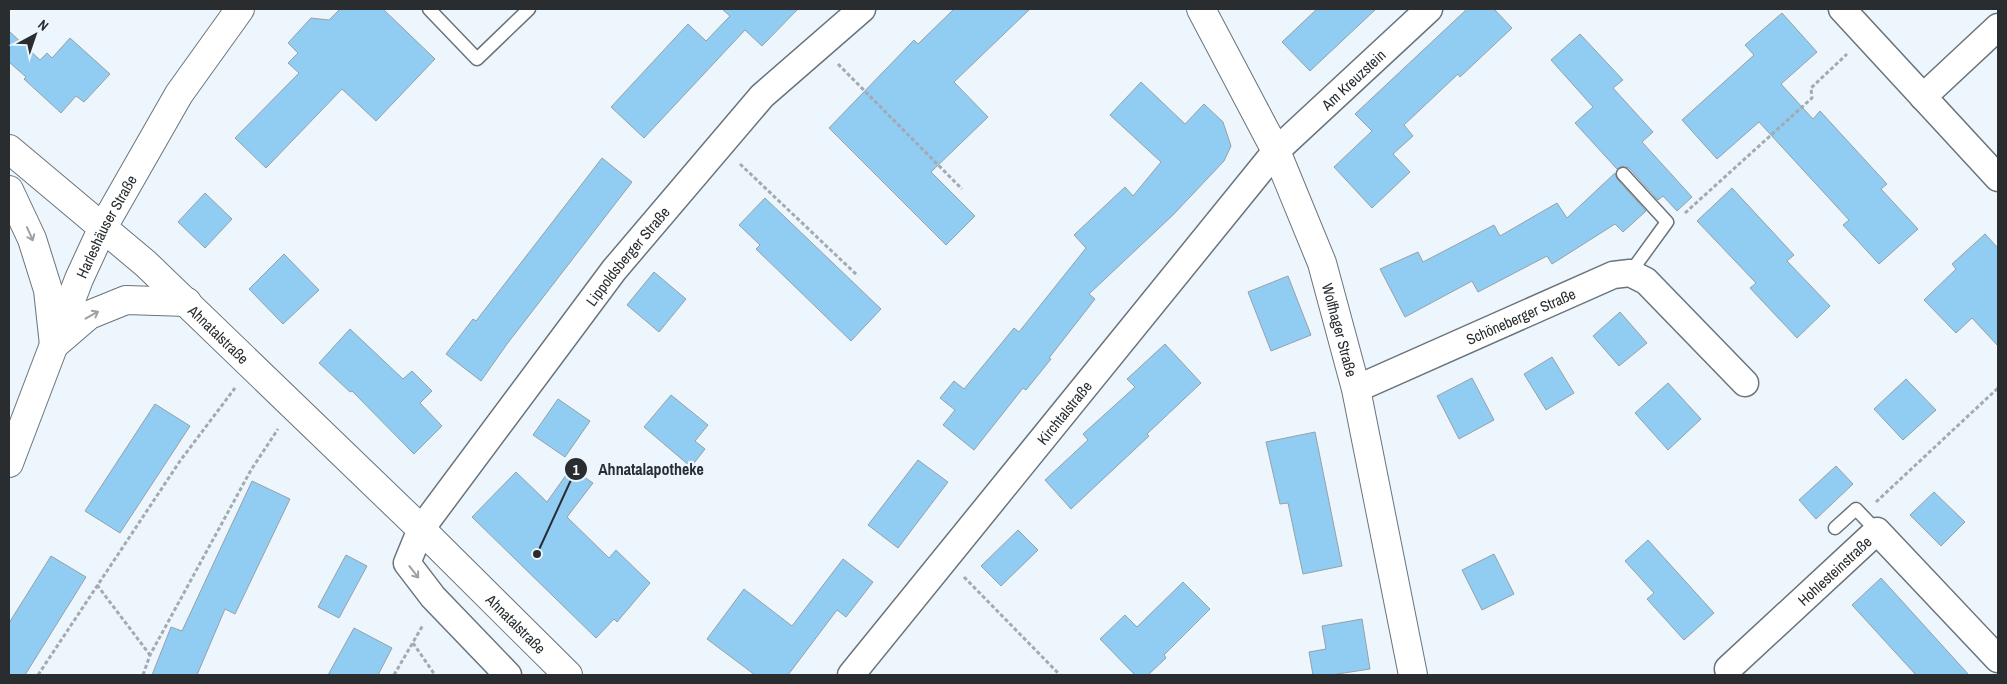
<svg xmlns="http://www.w3.org/2000/svg" width="2007" height="684" font-family="'Archivo Narrow',sans-serif">
<style>
.building{fill:#91ccf3;stroke:#96a1a9}
.lines{fill:none;stroke-linecap:round;stroke-linejoin:round}
.service-casing{stroke:#6a747c;stroke-width:15}
.minor-casing{stroke:#6a747c;stroke-width:29}
.tertiary-casing{stroke:#6a747c;stroke-width:30}
.secondary-casing{stroke:#6a747c;stroke-width:30}
.primary-casing{stroke:#6a747c;stroke-width:30}
.path{stroke:#a3aab0;stroke-width:3;stroke-dasharray:4 2.5;stroke-linecap:butt}
.service{stroke:#fff;stroke-width:12}
.minor{stroke:#fff;stroke-width:26}
.tertiary{stroke:#fff;stroke-width:28}
.secondary{stroke:#fff;stroke-width:28}
.primary{stroke:#fff;stroke-width:28}
.oneway{stroke:#9fa0a2}
.labels{text-anchor:middle;dominant-baseline:central;stroke-width:4.5;stroke-linejoin:round;paint-order:stroke}
.street-label{font-size:15px;fill:#292d30;stroke:#edf6fd}
.leader{fill:none;stroke:#292d30;stroke-width:2}
.callout-dot{fill:#292d30;stroke:#edf6fd;stroke-width:2}
.mark-label{font-size:15px;text-anchor:middle;font-weight:bold;fill:#fff}
.callout-label{font-size:16px;text-anchor:middle;font-weight:bold;fill:#292d30;stroke:#edf6fd;stroke-width:4.5;stroke-linejoin:round;paint-order:stroke}
</style>
<rect width="100%" height="100%" fill="#edf6fd"/>
<g class="building">
<path d="M340 9H383L435 59 376 121 342 89 266 168 235 138 299 73 288 63 298 53 288 43 311 18 329 20Z"/>
<path d="M722 9H798L762 46 745 30 644 138 611 107 688 24 706 41 730 16Z"/>
<path d="M954 9H1030L954 82 988 117 931 172 975 216 946 245 829 128 914 40 918 44Z"/>
<path d="M1317 9H1376L1310 71 1282 42Z"/>
<path d="M1467 9H1494L1512 28 1460 77 1458 74 1404 125 1413 136 1393 154 1410 172 1372 208 1334 167 1372 131 1355 114Z"/>
<path d="M1782 13 1817 52 1781 84 1813 119 1820 111 1887 184 1881 189 1918 229 1879 264 1843 225 1849 220 1759 122 1717 159 1682 120 1754 55 1745 45Z"/>
<path d="M9 31 40 60 47 53 52 58 70 38 110 74 84 102 76 96 61 113 24 79 26 77 9 62Z"/>
<path d="M1580 34 1623 80 1613 88 1653 132 1642 142 1692 197 1677 211 1663 196 1658 200 1629 168 1622 166 1617 169 1575 123 1593 107 1551 60Z"/>
<path d="M1141 82 1185 124 1204 104 1223 122 1231 146 1224 161 1173 215 1089 294 1095 299 1049 358 1051 359 1026 390 1023 388 974 450 943 425 955 410 940 398 954 381 964 389 1014 328 1019 332 1086 248 1074 235 1125 187 1133 196 1161 162 1110 115Z"/>
<path d="M602 158 632 182 507 344 481 381 446 354 473 319 476 321Z"/>
<path d="M1615 173 1617 179 1646 211 1623 232 1615 224 1552 264 1547 256 1478 292 1472 281 1405 317 1380 269 1418 252 1423 262 1494 225 1500 236 1557 203 1567 218Z"/>
<path d="M1732 188 1794 255 1787 261 1830 306 1797 338 1750 288 1756 283 1697 221Z"/>
<path d="M205 193 232 219 205 248 178 222Z"/>
<path d="M765 198 881 309 851 341 756 249 760 245 739 225Z"/>
<path d="M1985 234 1998 248V346L1972 318 1956 333 1924 300 1956 269 1952 264Z"/>
<path d="M284 254 319 290 283 324 249 289Z"/>
<path d="M654 272 686 299 659 332 627 305Z"/>
<path d="M1288 276 1311 335 1271 351 1248 292Z"/>
<path d="M1620 312 1647 343 1619 366 1593 336Z"/>
<path d="M350 329 403 379 412 371 432 391 420 403 442 426 414 454 352 391 350 392 319 363Z"/>
<path d="M1165 344 1201 383 1147 434 1149 436 1071 509 1045 480 1088 440 1083 434 1135 387 1127 379Z"/>
<path d="M1552 357 1574 393 1546 410 1524 374Z"/>
<path d="M1472 378 1494 420 1459 439 1437 396Z"/>
<path d="M1906 379 1936 410 1903 440 1874 409Z"/>
<path d="M1668 383 1701 419 1668 450 1635 413Z"/>
<path d="M671 395 708 425 695 441 705 449 691 467 644 427Z"/>
<path d="M558 399 590 421 565 457 533 435Z"/>
<path d="M155 404 190 426 120 533 85 511Z"/>
<path d="M1315 432 1342 566 1303 574 1288 503 1280 504 1266 442Z"/>
<path d="M918 460 948 482 898 548 868 525Z"/>
<path d="M1836 466 1853 484 1816 519 1799 500Z"/>
<path d="M571 468 593 483 567 517 609 558 616 550 650 583 617 622 614 619 596 638 472 517 516 472 547 502Z"/>
<path d="M252 481 290 499 235 614 225 609 197 675H152L171 627 182 631Z"/>
<path d="M1934 492 1965 522 1941 546 1910 515Z"/>
<path d="M1018 530 1038 550 1001 586 981 566Z"/>
<path d="M1648 540 1714 613 1684 640 1647 599 1654 593 1625 561Z"/>
<path d="M1494 554 1514 594 1482 610 1462 570Z"/>
<path d="M346 555 367 566 339 618 318 607Z"/>
<path d="M51 556 86 577 25 675H9V623Z"/>
<path d="M843 559 873 582 846 617 837 610 788 675H755L707 639 744 589 792 626Z"/>
<path d="M1881 578 1969 675H1916L1852 605Z"/>
<path d="M1183 582 1210 609 1164 655 1166 658 1148 675H1135L1100 639 1125 615 1137 627Z"/>
<path d="M1362 619 1370 669 1331 675H1313L1309 652 1326 649 1322 626Z"/>
<path d="M354 628 392 648 378 675H328Z"/>
</g>
<g class="lines">
<g class="service-casing">
<g id="service">
<path d="M429 9 477 59 529 9"/>
<path d="M1623 174 1667 222 1630 273"/>
<path d="M1835 528 1856 509 1877 531"/>
</g>
</g>
<g class="minor-casing">
<g id="minor">
<path d="M1842 9 1998 178"/>
<path d="M1923 97 1998 27"/>
<path id="s1" d="M1356 389 1613 275 1630 273 1646 281 1745 383"/>
<path id="s2" d="M1728 669 1877 531 1998 659"/>
<path id="s3" d="M508 675 433 597 407 563 421 529 614 270 762 96 862 9"/>
<path id="s4" d="M851 675 1276 151 1429 9"/>
</g>
</g>
<g class="tertiary-casing">
<g id="tertiary">
<path id="s5" d="M9 149 146 264 421 529 568 675"/>
<path d="M9 190 32 239 48 290 54 345"/>
<path d="M54 345 89 315 126 300 187 302"/>
</g>
</g>
<g class="secondary-casing">
<g id="secondary">
<path id="s6" d="M9 463 79 279 103 227 179 94 240 9"/>
</g>
</g>
<g class="primary-casing">
<g id="primary">
<path id="s7" d="M1201 9 1276 151 1322 263 1356 389 1413 675"/>
</g>
</g>
<g class="path">
<path d="M838 64 962 189"/>
<path d="M740 164 858 276"/>
<path d="M1685 213 1812 98 1811 88 1847 54"/>
<path d="M1876 502 1998 388"/>
<path d="M964 577 1060 675"/>
<path d="M97 585 150 655"/>
<path d="M413 643 435 675"/>
<path d="M38 675 180 461 235 388"/>
<path d="M143 675 150 655 251 470 278 429"/>
<path d="M394 675 423 625"/>
</g>
<use href="#service" class="service"/>
<use href="#minor" class="minor"/>
<use href="#tertiary" class="tertiary"/>
<use href="#secondary" class="secondary"/>
<use href="#primary" class="primary"/>
</g>
<defs><path id="oneway-shaft" d="M-6 0H5M1.5-3L5.5 0L1.5 3" fill="none" stroke-width="1.6" stroke-linecap="round" stroke-linejoin="round" transform="scale(1.25)"/></defs>
<g class="oneway">
<use href="#oneway-shaft" transform="translate(30 234) rotate(66)"/>
<use href="#oneway-shaft" transform="translate(92 315) rotate(-29)"/>
<use href="#oneway-shaft" transform="translate(414 572) rotate(52)"/>
</g>
<g class="labels">
<g class="street-label">
<text stroke="none"><textPath href="#s4" startOffset="780">Am Kreuzstein</textPath></text>
<text stroke="none"><textPath href="#s6" startOffset="256">Harleshäuser Straße</textPath></text>
<text stroke="none"><textPath href="#s3" startOffset="530">Lippoldsberger Straße</textPath></text>
<text stroke="none"><textPath href="#s1" startOffset="180">Schöneberger Straße</textPath></text>
<text stroke="none"><textPath href="#s7" startOffset="351">Wolfhager Straße</textPath></text>
<text stroke="none"><textPath href="#s5" startOffset="280">Ahnatalstraße</textPath></text>
<text stroke="none"><textPath href="#s4" startOffset="338">Kirchtalstraße</textPath></text>
<text stroke="none"><textPath href="#s2" startOffset="145">Hohlesteinstraße</textPath></text>
<text stroke="none"><textPath href="#s5" startOffset="695">Ahnatalstraße</textPath></text>
</g>
</g>
<path class="leader" d="M537 554L576 469"/>
<g class="callout-dot">
<circle cx="537" cy="554" r="5"/>
<circle cx="576" cy="469" r="12"/>
</g>
<g class="mark-label">
<text x="576" y="475">1</text>
</g>
<g class="callout-label">
<text x="651" y="475">Ahnatalapotheke</text>
</g>
<rect width="2007" height="684" fill="none" stroke="#292d30" stroke-width="20"/>
<g transform="translate(35 35) rotate(40)" stroke="#edf6fd" stroke-width="4" paint-order="stroke">
<path d="M0-4L9 19L0 12L-9 19Z" fill="#292d30"/>
<text y="-8" font-size="14" font-weight="bold" text-anchor="middle" fill="#292d30">N</text>
</g>
</svg>
